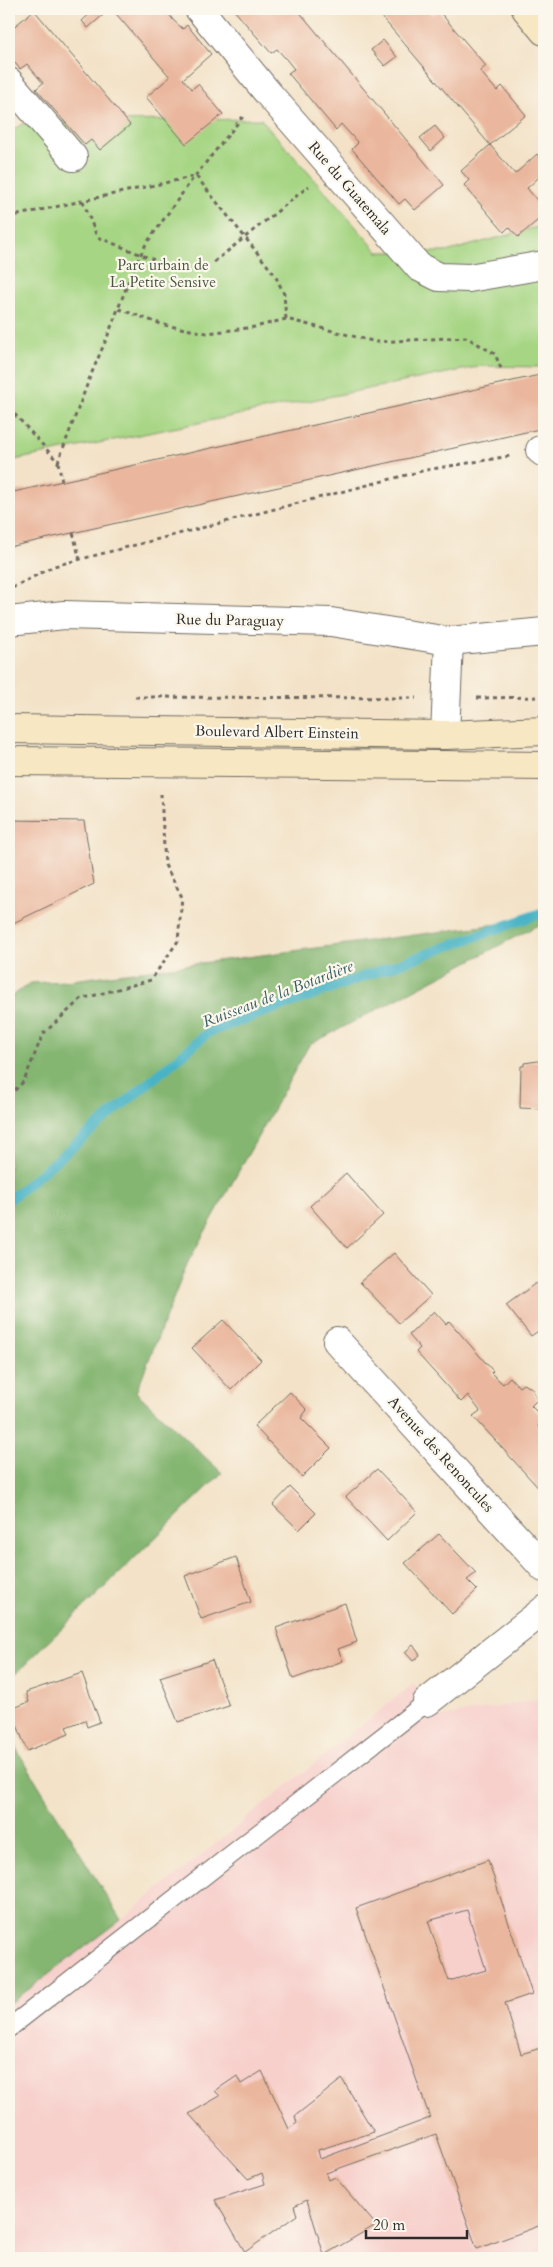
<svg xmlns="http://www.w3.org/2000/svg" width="553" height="2267" font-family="Cardo,serif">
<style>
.built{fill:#f7d0cc}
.green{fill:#a6d583;stroke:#688057}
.forest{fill:#84b671;stroke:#58704e}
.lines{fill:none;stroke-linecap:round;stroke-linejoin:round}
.stream{stroke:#47b3c5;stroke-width:10}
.building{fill:#eab79e;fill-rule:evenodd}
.lane-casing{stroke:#716b62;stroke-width:20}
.street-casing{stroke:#716b62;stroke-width:30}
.secondary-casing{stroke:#716b62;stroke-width:30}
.path{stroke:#716b62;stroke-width:3;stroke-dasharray:4 4;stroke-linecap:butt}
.lane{stroke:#fff;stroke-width:18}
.street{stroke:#fff;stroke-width:28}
.secondary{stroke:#f7e8c3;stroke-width:28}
.labels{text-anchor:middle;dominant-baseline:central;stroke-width:4.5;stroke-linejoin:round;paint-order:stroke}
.street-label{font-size:15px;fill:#2b2b2b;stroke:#fbf7ec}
.park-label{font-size:15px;fill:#4a5641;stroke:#fbf7ec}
.water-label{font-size:16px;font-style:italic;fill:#355b61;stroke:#fbf7ec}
</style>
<rect width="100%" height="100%" fill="#fbf7ec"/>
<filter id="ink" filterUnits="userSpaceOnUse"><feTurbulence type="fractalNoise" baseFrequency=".02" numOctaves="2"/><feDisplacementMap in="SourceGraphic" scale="10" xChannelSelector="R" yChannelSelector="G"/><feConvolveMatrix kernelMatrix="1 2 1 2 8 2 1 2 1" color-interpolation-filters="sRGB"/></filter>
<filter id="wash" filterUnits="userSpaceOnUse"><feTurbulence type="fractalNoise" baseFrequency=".0096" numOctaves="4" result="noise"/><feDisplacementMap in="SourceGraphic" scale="20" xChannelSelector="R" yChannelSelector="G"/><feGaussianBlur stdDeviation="1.12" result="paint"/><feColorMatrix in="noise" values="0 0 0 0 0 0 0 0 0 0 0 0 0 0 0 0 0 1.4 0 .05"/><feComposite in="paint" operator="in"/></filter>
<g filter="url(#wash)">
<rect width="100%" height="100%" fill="#f3e2c7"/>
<path class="built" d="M414 1683 443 1717 544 1698V2258H9V2004L121 1920Z"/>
<path class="green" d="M261 119 378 252H446L544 225V367L482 366 9 461V132L26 122Z"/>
<g class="forest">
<path d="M544 918V922L309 1045 187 1264 136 1392 222 1473 9 1680V998L31 983 65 981Z"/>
<path d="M9 1737 121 1920 9 2004Z"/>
</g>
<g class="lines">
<path class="stream" d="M9 1200 209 1032 544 912"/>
</g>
<g id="blocks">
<g class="building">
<path d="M95 9H110L88 28 82 21Z"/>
<path d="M112 9H169L167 11 173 20 183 29 187 25 211 54 183 79 192 89 198 84 223 114 186 144 146 97 170 77Z"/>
<path d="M233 9H297L444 185 415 210 405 199 399 204 352 149 358 143 350 134 341 124 336 130 288 73 294 69 286 59 277 49 271 53Z"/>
<path d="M375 9H428L433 15 438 10 486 66 480 71 497 91 502 86 526 115 490 145Z"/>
<path d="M34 10 130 125 100 150 91 140 85 145 36 89 43 83 27 64 20 69 9 56V31Z"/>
<path d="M383 40 397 57 385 66 371 50Z"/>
<path d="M435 126 445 138 431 151 420 138Z"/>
<path d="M490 145 515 174 537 154 544 163V173L527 188 544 209V215L518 237 509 227 504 232 464 185 469 180 461 171Z"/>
<path d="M544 374V428L9 547V493Z"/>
<path d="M9 820 84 821 94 884 9 925Z"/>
<path d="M538 1061 544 1063V1109L520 1108 521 1066H524V1063Z"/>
<path d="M346 1173 383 1215 347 1248 310 1206Z"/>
<path d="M394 1253 431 1295 399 1323 360 1282Z"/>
<path d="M536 1283 544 1294V1327L531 1336 506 1305Z"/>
<path d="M434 1311 446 1324 449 1321 493 1371 491 1373 503 1384 510 1377 519 1387 523 1384 532 1388 537 1400 531 1406 544 1419 538 1426 544 1433V1494L473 1416 480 1411 468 1395 461 1402 416 1352 420 1348 409 1335Z"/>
<path d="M223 1320 261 1360 231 1390 192 1348Z"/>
<path d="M290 1392 307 1410 301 1418 331 1448 302 1477 254 1426Z"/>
<path d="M377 1469 417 1512 387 1541 346 1497Z"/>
<path d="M290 1487 316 1513 299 1530 273 1505Z"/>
<path d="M439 1534 476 1573 467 1580 477 1590 452 1614 405 1563Z"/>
<path d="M236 1557 251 1602 201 1619 185 1576Z"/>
<path d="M345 1603 357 1642 338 1649 343 1661 293 1679 276 1628Z"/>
<path d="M413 1645 420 1655 413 1661 405 1652Z"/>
<path d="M212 1660 229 1706 178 1722 160 1677Z"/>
<path d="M82 1673 100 1722 87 1727 85 1720 66 1727 69 1734 27 1751 11 1709 29 1702 26 1692Z"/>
<path d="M488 1860 532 1994 505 2003 521 2054 544 2047V2224L477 2249 436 2134 326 2173 329 2180 335 2177 376 2225 324 2255 307 2200 294 2206 297 2215 245 2252 215 2200 265 2184 262 2173 248 2179 189 2114 220 2096 215 2091 237 2076 241 2084 262 2071 289 2129 297 2123 295 2116 342 2079 374 2132 318 2150 320 2159 430 2118 356 1908ZM467 1910 486 1970 449 1981 428 1921Z"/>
</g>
</g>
</g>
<g filter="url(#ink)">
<use href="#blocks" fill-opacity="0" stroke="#716b62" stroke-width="1"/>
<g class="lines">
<g class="lane-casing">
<path id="lane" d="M9 2028 427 1702"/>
</g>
<g class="street-casing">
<g id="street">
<path d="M199 9 267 92 419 267 439 277 469 278 544 265"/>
<path d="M9 82 73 157"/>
<path d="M540 450 544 453"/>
<path d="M9 621 64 615 331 622 449 641 544 632"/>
<path d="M445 735 449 641"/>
<path d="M337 1341 544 1568"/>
<path d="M427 1702 544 1610"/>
</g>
</g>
<g class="secondary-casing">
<g id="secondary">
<path d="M526 9 544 31"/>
<path d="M9 729 445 735 544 731"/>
<path d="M9 761 544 766"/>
</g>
</g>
<g class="path">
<path d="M83 201 97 237 182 271"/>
<path d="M9 217 196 176 275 275 284 294 286 319"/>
<path d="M214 262 309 186"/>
<path d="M119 309 164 325 207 333 255 327 286 319 376 342 466 337 495 354 502 371"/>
<path d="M9 408 58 462 90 377 108 335 133 270 146 244 191 181 245 114"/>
<path d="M58 462 62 481"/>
<path d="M73 533 80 560"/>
<path d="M12 588 54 566 426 470 510 456"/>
<path d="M135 697 416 698"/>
<path d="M477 698 544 697"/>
<path d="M9 1096 24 1081 43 1034 81 999 151 980 178 941 182 897 165 865 161 794"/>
</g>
<use href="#lane" class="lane"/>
<use href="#street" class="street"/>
<use href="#secondary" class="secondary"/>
</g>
</g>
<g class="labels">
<g class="street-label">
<text transform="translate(350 188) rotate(49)">Rue du Guatemala</text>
<text transform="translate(230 620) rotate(1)">Rue du Paraguay</text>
<text transform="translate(277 732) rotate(1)">Boulevard Albert Einstein</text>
<text transform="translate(441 1454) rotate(48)">Avenue des Renoncules</text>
</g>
<g class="park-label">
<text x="163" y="265">Parc urbain de<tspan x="163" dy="17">La Petite Sensive</tspan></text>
</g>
<g class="water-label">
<text transform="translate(278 994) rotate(-21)">Ruisseau de la Botardière</text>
</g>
</g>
<rect width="553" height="2267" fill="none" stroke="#fbf7ec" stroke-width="30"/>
<path d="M366 2230v8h101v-8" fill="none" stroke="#2b2b2b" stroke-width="2.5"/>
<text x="373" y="2230" font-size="15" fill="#2b2b2b" stroke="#fbf7ec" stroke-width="4" paint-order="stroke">20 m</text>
</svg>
